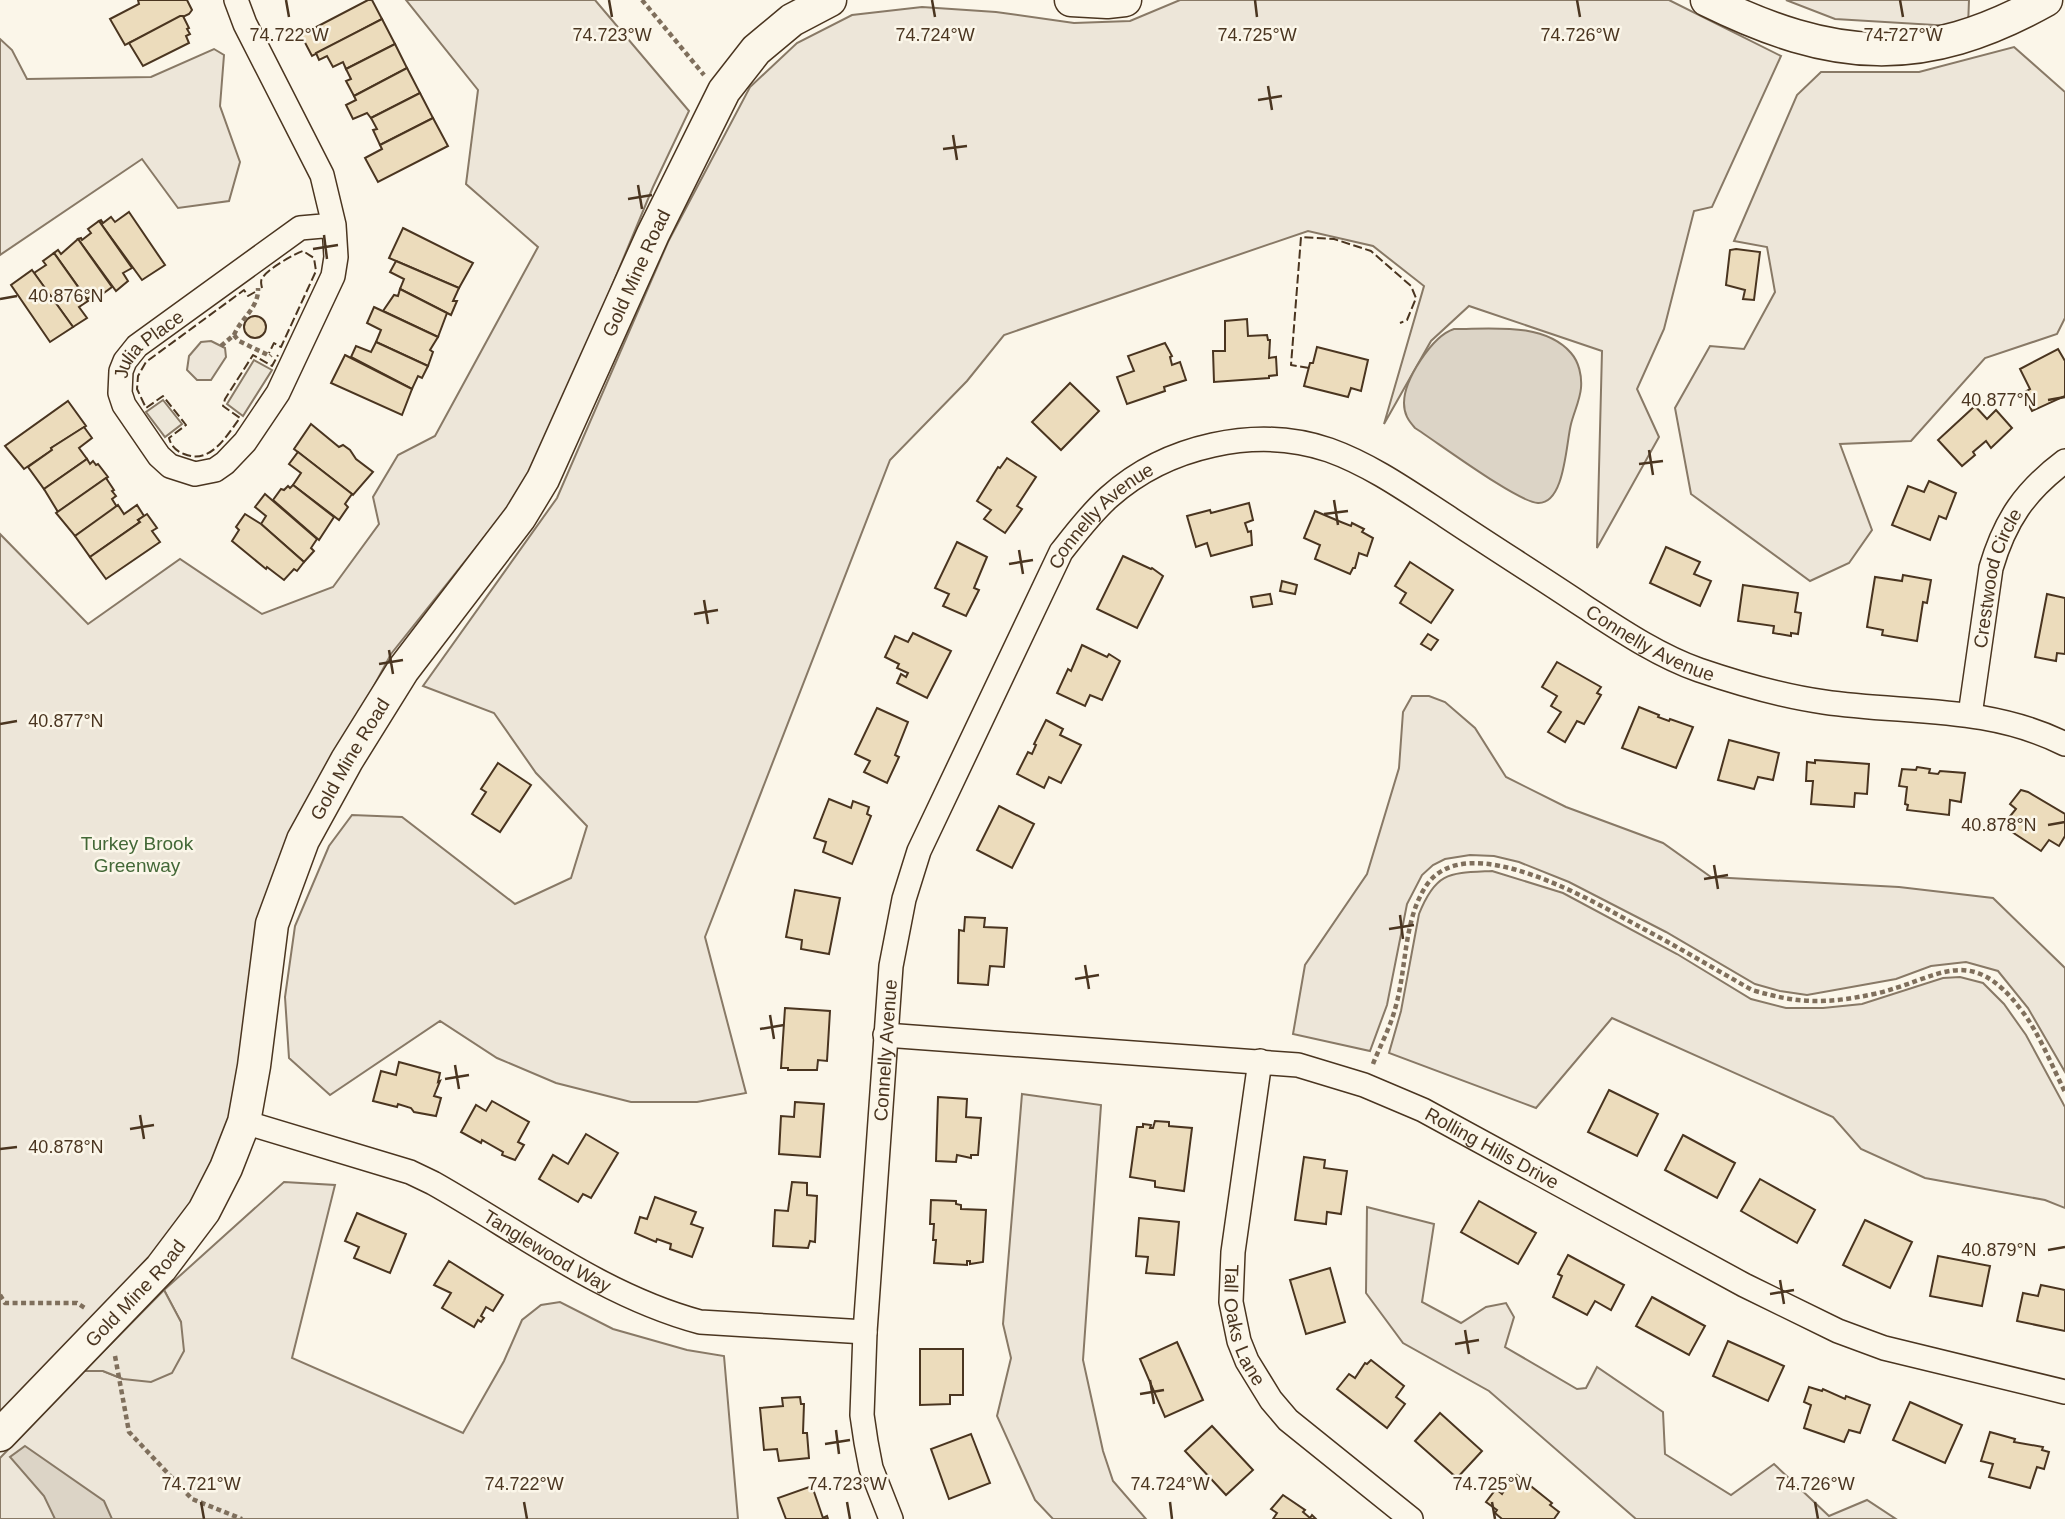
<svg xmlns="http://www.w3.org/2000/svg" width="2065" height="1519" font-family="Arial,sans-serif">
<style>
.green{fill:#ede6d9;stroke:#887966;stroke-width:2}
.parking{fill:#ede7d9;stroke:#887966;stroke-width:2}
.water{fill:#dcd4c6;stroke:#887966;stroke-width:2}
.building{fill:#ecdcbc;stroke:#4a3520;stroke-width:2}
.lines{fill:none;stroke-linecap:round;stroke-linejoin:round}
.street-casing{stroke:#4a3520;stroke-width:26}
.secondary-casing{stroke:#4a3520;stroke-width:35}
.path{stroke:#7f6f5c;stroke-width:4.5;stroke-dasharray:5 3.5;stroke-linecap:butt}
.street{stroke:#fbf6e9;stroke-width:23}
.secondary{stroke:#fbf6e9;stroke-width:32}
.fence{stroke:#4a3520;stroke-width:2;stroke-dasharray:9 3.5;stroke-linecap:butt}
.ticks{fill:none;stroke:#4a3520;stroke-width:2.5}
.labels{text-anchor:middle;dominant-baseline:central;stroke-width:5;stroke-linejoin:round;paint-order:stroke}
.street-label{font-size:19px;fill:#4a3520;stroke:#fbf6e9}
.park-label{font-size:19px;fill:#436837;stroke:#fbf6e9}
.ticks-label{font-size:18px;text-anchor:middle;fill:#4a3520;stroke:#fbf6e9;stroke-width:5;stroke-linejoin:round;paint-order:stroke}
</style>
<rect width="100%" height="100%" fill="#fbf6e9"/>
<g class="green">
<path d="M406 0H595L689 111 653 187 533 476 391 654 302 820 233 1117 187 1212 154 1258 0 1419V534L88 624 180 559 262 614 333 587 379 524 373 497 398 455 435 436 538 247 466 184 478 90Z"/>
<path d="M1180 0H1669L1781 56 1712 207 1694 211 1664 329 1637 389 1659 437 1597 548 1602 351 1469 306 1431 341 1384 424 1424 286 1373 246 1308 231 1004 335 967 381 890 460 705 937 746 1093 697 1102H631L556 1083 497 1058 440 1021 330 1095 289 1058 285 997 295 926 329 846 352 815 402 817 515 904 571 878 587 826 536 773 494 713 423 686 557 498 668 242 750 87 797 43 852 15 922 7 996 12 1074 23 1130 21Z"/>
<path d="M1786 0H1969L1968 27 1835 19Z"/>
<path d="M0 39 12 50 27 79 151 77 214 49 224 55 220 106 240 162 229 201 178 208 142 159 0 255Z"/>
<path d="M2014 47 2065 92V318L2057 334 1985 358 1911 441 1840 444 1872 530 1849 563 1810 581 1691 494 1675 408 1710 346 1744 349 1775 292 1767 247 1734 241 1797 95 1821 72H1919Z"/>
<path d="M211 341 225 348 226 357 211 380H197L187 370 189 356 201 342Z"/>
<path d="M1412 696H1429L1445 702 1475 728 1506 777 1566 807 1663 843 1711 877 1899 887 1993 898 2065 968V1072L2028 1008 1998 971 1966 962 1931 966 1896 979 1807 995 1780 991 1755 984 1666 932 1569 882 1519 862 1494 856 1470 855 1445 859 1433 865 1422 875 1407 904 1387 1005 1370 1051 1293 1034 1305 965 1367 874 1399 768 1403 712Z"/>
<path d="M1492 871 1563 893 1677 954 1751 999 1786 1008H1823L1862 1004 1943 978 1960 977 1983 983 2004 1004 2026 1035 2065 1107V1208L2045 1200 1925 1178 1861 1149 1833 1117 1612 1018 1536 1108 1389 1053 1401 1011 1419 914C1436 871 1450 873 1492 871Z"/>
<path d="M1022 1094 1101 1105 1083 1360 1103 1451 1113 1481 1146 1519H1053L1035 1500 997 1416 1011 1358 1003 1324Z"/>
<path d="M284 1182 335 1185 292 1358 463 1433 504 1361 522 1320 541 1305 560 1302 613 1329 687 1350 724 1356 738 1519H0V1458L84 1371H103L123 1379 181 1322 164 1290Z"/>
<path d="M1367 1207 1434 1224 1422 1302 1461 1323 1486 1307 1506 1303 1514 1317 1505 1347 1577 1389 1586 1388 1597 1367 1663 1412 1665 1454 1731 1495 1774 1464 1829 1516 1867 1500 1896 1519H1636L1489 1391 1403 1343 1366 1293Z"/>
</g>
<g class="parking">
<path d="M254 360 272 370 243 416 227 404Z"/>
<path d="M163 400 182 424 165 437 146 412Z"/>
<path d="M164 1290 181 1322 184 1351 172 1373 151 1382 123 1379 103 1371H84Z"/>
</g>
<g class="water">
<path d="M1454 329C1491 329 1544 322 1571 353 1579 362 1582 376 1581 388 1580 400 1574 412 1571 424 1566 443 1565 504 1538 503 1517 502 1437 442 1415 428 1408 420 1404 414 1404 403 1404 380 1432 336 1454 329Z"/>
<path d="M25 1446 104 1501 112 1519H55L44 1496 10 1457Z"/>
</g>
<g class="building">
<path d="M187 0 192 10 189 14 125 45 110 19 139 4 138 0Z"/>
<path d="M368 0H372L382 19 312 56 301 35Z"/>
<path d="M180 16H183L189 28 187 29 190 34 186 36 189 43 143 66 129 43Z"/>
<path d="M382 19 395 44 346 69 343 62 333 67 327 56 319 60 316 53Z"/>
<path d="M395 44 407 68 354 96 346 81 351 79 346 69Z"/>
<path d="M407 68 420 93 371 118 367 113 353 119 346 105 356 100 354 96Z"/>
<path d="M420 93 433 118 380 145 373 130 377 129 371 118Z"/>
<path d="M433 118 448 146 378 182 365 158 382 149 380 145Z"/>
<path d="M129 212 165 265 142 280 99 221 101 220 103 223 111 217 115 222Z"/>
<path d="M99 221 132 268 123 273 128 281 116 291 78 239 81 238 82 240 91 233 88 229Z"/>
<path d="M403 228 473 263 459 288 389 258Z"/>
<path d="M78 239 112 287 97 298 94 295 87 299 54 253 58 250 61 254Z"/>
<path d="M1736 249 1760 252 1754 300 1743 299 1745 290 1726 285 1730 250Z"/>
<path d="M54 253 88 301 79 307 87 318 73 327 34 273 46 265 43 261Z"/>
<path d="M396 261 459 288 453 301H457L451 315 400 289 404 279 390 272Z"/>
<path d="M32 270 73 327 50 342 11 285Z"/>
<path d="M400 289 447 313 438 337 383 311 394 295 398 296Z"/>
<path d="M374 307 438 337 430 350 433 352 428 366 376 342 381 330 367 323Z"/>
<circle cx="255" cy="327" r="11"/>
<path d="M1247 319 1248 336 1267 335 1268 340H1270L1269 358 1276 357 1277 375 1269 376V378L1214 382 1213 351H1225V321Z"/>
<path d="M376 342 428 366 422 378 418 376 412 389 351 357 356 346 371 352Z"/>
<path d="M1165 343 1172 356 1170 357 1172 365 1180 362 1186 380 1164 387 1165 391 1127 404 1117 377 1134 371 1128 356Z"/>
<path d="M1317 347 1368 360 1361 391 1351 388 1348 397 1304 386 1310 363H1313Z"/>
<path d="M2058 349 2065 361V396L2032 411 2023 393 2030 389 2020 369Z"/>
<path d="M345 355 412 389 402 415 331 383Z"/>
<path d="M1070 383 1099 411 1061 450 1032 422Z"/>
<path d="M68 401 86 426 51 448 52 450 24 469 5 446Z"/>
<path d="M1975 406 1987 419 1996 410 2012 428 1991 448 1986 441 1973 452 1975 455 1962 466 1938 440Z"/>
<path d="M311 424 339 447 343 445 350 450 356 459 373 472 353 495 294 449Z"/>
<path d="M84 427 92 438 79 448 87 459 44 489 28 467 52 450 51 448Z"/>
<path d="M298 452 352 494 345 504 348 507 339 520 293 485 301 473 289 464Z"/>
<path d="M1007 458 1036 477 1017 506 1022 509 1005 533 984 519 991 510 977 501 998 467 1000 468Z"/>
<path d="M87 459 90 464 93 461 96 465 98 464 108 477 58 512 44 489Z"/>
<path d="M106 478 114 490 112 491 116 496 112 499 117 507 75 536 56 513Z"/>
<path d="M1929 481 1956 493 1946 519 1939 516 1930 540 1892 525 1908 486 1924 492Z"/>
<path d="M293 485 334 517 319 540 273 500 281 489 284 490 288 486 290 488Z"/>
<path d="M265 494 317 539 311 548 314 551 304 562 261 524 266 516 255 507Z"/>
<path d="M1249 503 1253 520 1245 523 1248 532 1251 531 1252 545 1211 556 1207 543 1196 547 1187 516 1210 510 1211 513Z"/>
<path d="M118 505 124 514 137 505 144 516 138 520 140 522 90 557 75 536Z"/>
<path d="M1315 511 1341 522 1351 526 1352 523 1364 529 1362 532 1373 538 1367 556 1359 553 1355 568H1353L1350 574 1315 559 1320 545 1304 538Z"/>
<path d="M147 514 157 528 152 531 160 542 106 579 90 557 140 522 138 520Z"/>
<path d="M245 514 261 524 304 562 297 571 294 569 284 580 267 567 266 569 232 541 239 530 236 527Z"/>
<path d="M957 542 987 557 974 588 979 590 966 616 943 606 949 594 935 588Z"/>
<path d="M1666 547 1700 562 1694 574 1711 581 1700 606 1650 583Z"/>
<path d="M1123 556 1151 569 1152 568 1163 576 1137 628 1097 609Z"/>
<path d="M1410 562 1453 590 1431 623 1400 603 1406 593 1395 586Z"/>
<path d="M1903 575 1931 580 1927 603 1923 602 1917 641 1882 635 1883 630 1867 627 1875 577 1902 581Z"/>
<path d="M1282 581 1297 585 1295 594 1280 591Z"/>
<path d="M1743 585 1798 593 1795 612 1801 613 1798 634 1791 633V636L1773 633 1774 626 1738 621Z"/>
<path d="M1270 594 1272 604 1253 607 1251 597Z"/>
<path d="M2047 594 2065 598V654L2057 653 2056 661 2035 657Z"/>
<path d="M913 633 951 651 927 698 897 683 901 674 906 677 908 673 897 668 899 664 885 657 895 636 908 642Z"/>
<path d="M1428 634 1438 640 1431 650 1421 644Z"/>
<path d="M1082 645 1107 657 1109 654 1120 661 1102 700 1090 695 1085 706 1057 693 1068 669 1071 671Z"/>
<path d="M1557 662 1601 687 1597 693 1601 695 1584 724 1577 721 1565 742 1548 732 1561 712 1551 706 1557 696 1542 687Z"/>
<path d="M1639 707 1659 715 1658 717 1669 721 1670 719 1693 727 1676 768 1622 748Z"/>
<path d="M877 708 908 722 895 755 899 757 887 783 864 772 870 761 855 754Z"/>
<path d="M1046 720 1063 729 1060 735 1081 745 1061 783 1049 777 1044 788 1017 774 1028 752 1032 754 1036 745 1034 744Z"/>
<path d="M1729 740 1779 753 1773 780 1758 777 1754 789 1718 780Z"/>
<path d="M1815 760 1869 764 1867 794 1855 793 1854 807 1811 804 1813 781H1806L1807 762 1815 763Z"/>
<path d="M498 763 531 785 500 832 472 814 486 792 481 789Z"/>
<path d="M1917 767 1930 769 1929 773 1938 774 1940 771 1965 773 1961 802 1950 800 1949 815 1907 810 1908 805 1905 804 1907 787 1899 786 1902 769 1916 770Z"/>
<path d="M2021 790 2028 792 2065 814V836L2059 846 2049 840 2041 851 2006 828 2007 820 2016 809 2010 804Z"/>
<path d="M829 799 851 808 853 801 869 807 867 814 871 816 852 864 823 852 826 842 814 838Z"/>
<path d="M999 806 1034 824 1012 868 977 850Z"/>
<path d="M795 890 840 898 829 954 801 949 802 940 786 937Z"/>
<path d="M965 917 985 918 984 927 1007 928 1004 967 990 966 988 985 958 983 959 930 964 931Z"/>
<path d="M785 1008 830 1011 827 1061 818 1060 817 1070H788V1068H781Z"/>
<path d="M399 1062 440 1073 438 1082 440 1081 434 1096 441 1098 436 1116 414 1112 411 1108 398 1104 397 1107 373 1101 381 1071 396 1075Z"/>
<path d="M1609 1090 1658 1114 1637 1156 1588 1132Z"/>
<path d="M938 1097 967 1099 966 1117 981 1118 978 1155H971V1158L957 1155 956 1162 936 1161Z"/>
<path d="M492 1101 529 1122 518 1142 524 1145 515 1160 502 1155 503 1152 482 1140 481 1143 461 1132 476 1105 486 1111Z"/>
<path d="M795 1102 824 1104 820 1157 779 1154 781 1116 794 1117Z"/>
<path d="M1155 1121 1169 1122V1126L1192 1128 1184 1191 1155 1187V1181L1130 1177 1137 1127H1143V1124L1151 1125 1150 1128H1153Z"/>
<path d="M586 1134 618 1153 591 1198 583 1194 578 1202 539 1179 553 1155 568 1164Z"/>
<path d="M1683 1135 1735 1163 1717 1198 1665 1170Z"/>
<path d="M1304 1157 1325 1160 1324 1168 1347 1171 1341 1214 1327 1212 1326 1224 1295 1220Z"/>
<path d="M1760 1179 1815 1210 1797 1243 1741 1211Z"/>
<path d="M792 1182 807 1183V1195L817 1196 815 1242 810 1241 808 1248 773 1246 775 1210 788 1211Z"/>
<path d="M655 1197 696 1212 691 1224 703 1228 692 1257 670 1249 671 1244 657 1239 656 1242 635 1233 640 1217 647 1219Z"/>
<path d="M931 1200 956 1201V1204L961 1205V1209L986 1210 983 1262 970 1264V1261H967V1265L934 1263 936 1240H933L934 1224H930Z"/>
<path d="M1479 1201 1536 1233 1518 1264 1461 1232Z"/>
<path d="M357 1213 406 1234 390 1273 354 1258 359 1247 345 1241Z"/>
<path d="M1139 1218 1179 1222 1174 1275 1146 1273 1148 1257 1136 1256Z"/>
<path d="M1865 1220 1912 1242 1890 1288 1843 1265Z"/>
<path d="M1568 1255 1624 1285 1611 1310 1595 1301 1587 1315 1553 1297 1562 1276 1558 1274Z"/>
<path d="M1938 1256 1990 1266 1982 1306 1930 1296Z"/>
<path d="M449 1261 503 1295 493 1311 486 1307 481 1316 484 1318 481 1322 478 1320 474 1327 442 1308 451 1293 434 1285Z"/>
<path d="M1330 1268 1345 1322 1306 1334 1290 1280Z"/>
<path d="M2041 1285 2065 1290V1331L2017 1321 2023 1293 2038 1296Z"/>
<path d="M1652 1297 1705 1326 1689 1355 1636 1326Z"/>
<path d="M1728 1341 1784 1366 1768 1401 1713 1376Z"/>
<path d="M1177 1342 1203 1400 1165 1417 1140 1359Z"/>
<path d="M920 1349H963V1395H950V1404L920 1405Z"/>
<path d="M1371 1360 1404 1386 1396 1397 1405 1404 1387 1428 1337 1389 1349 1374 1355 1378 1365 1363 1367 1364Z"/>
<path d="M1809 1387 1822 1391 1823 1389 1845 1399 1846 1396 1870 1405 1860 1433 1849 1430 1844 1442 1804 1428 1811 1405 1804 1402Z"/>
<path d="M800 1397 801 1404H804L803 1433H807L809 1458 779 1461 777 1449 764 1450 760 1408 783 1406 782 1398Z"/>
<path d="M1910 1402 1962 1425 1945 1463 1893 1440Z"/>
<path d="M1440 1413 1482 1451 1457 1478 1415 1441Z"/>
<path d="M1212 1426 1253 1470 1226 1495 1185 1451Z"/>
<path d="M1990 1432 2015 1439 2014 1442 2043 1447 2042 1450 2049 1452 2044 1469 2037 1467 2030 1488 1989 1477 1993 1464 1981 1461Z"/>
<path d="M971 1434 990 1483 949 1499 931 1449Z"/>
<path d="M1517 1475 1552 1503 1550 1505 1559 1512 1554 1519H1502L1495 1513 1497 1510 1486 1502 1496 1489 1502 1494 1512 1478 1514 1480Z"/>
<path d="M812 1486 823 1518 827 1516 828 1519H786L778 1498Z"/>
<path d="M1283 1495 1305 1510 1303 1512 1310 1518 1312 1515 1316 1519H1273L1277 1513 1271 1509Z"/>
</g>
<g class="lines">
<g class="street-casing">
<g id="street">
<path id="s1" d="M236 0 245 24 322 175 334 225 336 257 333 276 278 393 245 442 225 463 215 470 195 474 170 466 159 456 124 405 120 393 121 371 125 361 137 346 300 228 334 225"/>
<path id="s2" d="M1970 715 1991 568C2005 520 2025 491 2065 461"/>
<path id="s3" d="M885 1035 1298 1065 1364 1085 1423 1110 1744 1285 1838 1331 1884 1348 2065 1392"/>
<path id="s4" d="M1260 1061 1233 1252 1231 1302 1239 1341 1247 1361 1271 1400 1288 1420 1411 1519"/>
<path id="s5" d="M244 1122 410 1172 433 1183C520 1232 603 1296 700 1322L865 1332"/>
<path id="s6" d="M891 1519 871 1468 866 1442 862 1415 865 1332 891 966 904 899 919 851 1061 552C1076 533 1091 513 1109 497 1166 446 1256 425 1329 450 1371 465 1409 492 1446 516 1491 546 1537 575 1582 605 1619 629 1657 655 1699 670 1740 684 1781 696 1824 702 1907 714 1987 705 2065 744"/>
</g>
</g>
<g class="secondary-casing">
<g id="secondary">
<path d="M1071 0 1107 2 1125 0"/>
<path d="M1707 0C1833 62 1922 69 2046 0"/>
<path id="s7" d="M0 1435 161 1268 204 1211 226 1168 244 1122 254 1066 272 924 303 840 347 760 403 670 520 517 543 479 653 234 724 91 756 50 792 20 830 0"/>
</g>
</g>
<g class="path">
<path d="M642 0 704 75"/>
<path d="M234 335C241 318 259 308 258 288"/>
<path d="M221 346 234 335 239 341 270 356 271 355"/>
<path d="M1373 1064C1380 1046 1390 1028 1395 1009 1407 969 1403 921 1426 886 1466 825 1596 903 1640 927 1678 947 1715 969 1752 990 1799 1004 1826 1004 1874 994 1938 980 1969 940 2022 1011 2039 1033 2052 1066 2065 1092"/>
<path d="M0 1295 5 1303H77L85 1308"/>
<path d="M115 1356 129 1432 192 1499 242 1519"/>
</g>
<use href="#street" class="street"/>
<use href="#secondary" class="secondary"/>
<g class="fence">
<path d="M262 288C261 283 260 281 263 277 268 269 294 254 303 251L314 258 316 271 281 347 274 343 269 353"/>
<path d="M255 292 248 296 244 290 146 362 138 376 137 389 146 408 163 396 186 425 169 438C171 446 176 451 184 454 211 465 226 436 240 418L223 406 225 399 253 355 272 366 278 355"/>
<path d="M1309 368 1291 365 1301 237 1334 239 1371 251 1411 286 1416 298 1407 320 1400 323"/>
</g>
</g>
<path class="ticks" d="M286 0 289 17M609 0 612 17M932 0 935 17M1255 0 1257 17M1577 0 1580 17M1900 0 1903 17M1268 86 1272 110M1258 100 1282 96M953 135 957 160M943 149 967 146M638 185 642 209M628 199 652 195M324 235 327 259M313 249 338 245M0 299 17 296M2048 400 2065 397M1649 450 1653 475M1639 464 1663 461M1334 500 1338 525M1324 514 1348 511M1019 550 1023 574M1009 564 1033 560M704 600 708 624M694 614 718 610M389 650 393 674M379 664 403 660M0 724 17 721M2048 825 2065 822M1714 865 1718 889M1704 879 1728 875M1400 915 1403 939M1389 929 1414 925M1085 965 1089 989M1075 979 1099 975M770 1015 774 1039M760 1029 784 1025M455 1065 459 1089M445 1079 469 1075M140 1115 144 1139M130 1129 154 1125M0 1149 17 1147M2048 1250 2065 1247M1780 1280 1784 1304M1770 1294 1794 1290M1465 1330 1469 1354M1455 1344 1479 1340M1150 1380 1154 1404M1140 1394 1164 1390M836 1430 839 1454M825 1444 850 1440M201 1502 204 1519M524 1502 527 1519M847 1502 850 1519M1170 1502 1172 1519M1492 1502 1495 1519M1815 1502 1818 1519"/>
<g class="labels">
<g class="street-label">
<text stroke="none"><textPath href="#s7" startOffset="1351">Gold Mine Road</textPath></text>
<text stroke="none"><textPath href="#s1" startOffset="724">Julia Place</textPath></text>
<text stroke="none"><textPath href="#s6" startOffset="1062">Connelly Avenue</textPath></text>
<text stroke="none"><textPath href="#s2" startOffset="140">Crestwood Circle</textPath></text>
<text stroke="none"><textPath href="#s6" startOffset="1692">Connelly Avenue</textPath></text>
<text stroke="none"><textPath href="#s7" startOffset="784">Gold Mine Road</textPath></text>
<text stroke="none"><textPath href="#s6" startOffset="474">Connelly Avenue</textPath></text>
<text stroke="none"><textPath href="#s3" startOffset="626">Rolling Hills Drive</textPath></text>
<text stroke="none"><textPath href="#s5" startOffset="332">Tanglewood Way</textPath></text>
<text stroke="none"><textPath href="#s7" startOffset="196">Gold Mine Road</textPath></text>
<text stroke="none"><textPath href="#s4" startOffset="268">Tall Oaks Lane</textPath></text>
</g>
<g class="park-label">
<text x="137" y="843">Turkey Brook<tspan x="137" dy="22">Greenway</tspan></text>
</g>
</g>
<g class="ticks-label">
<text x="1903" y="41">74.727°W</text>
<text x="289" y="41">74.722°W</text>
<text x="612" y="41">74.723°W</text>
<text x="935" y="41">74.724°W</text>
<text x="1257" y="41">74.725°W</text>
<text x="1580" y="41">74.726°W</text>
<text x="66" y="302">40.876°N</text>
<text x="1999" y="406">40.877°N</text>
<text x="66" y="727">40.877°N</text>
<text x="1999" y="831">40.878°N</text>
<text x="66" y="1153">40.878°N</text>
<text x="1999" y="1256">40.879°N</text>
<text x="201" y="1490">74.721°W</text>
<text x="524" y="1490">74.722°W</text>
<text x="847" y="1490">74.723°W</text>
<text x="1170" y="1490">74.724°W</text>
<text x="1492" y="1490">74.725°W</text>
<text x="1815" y="1490">74.726°W</text>
</g>
</svg>
